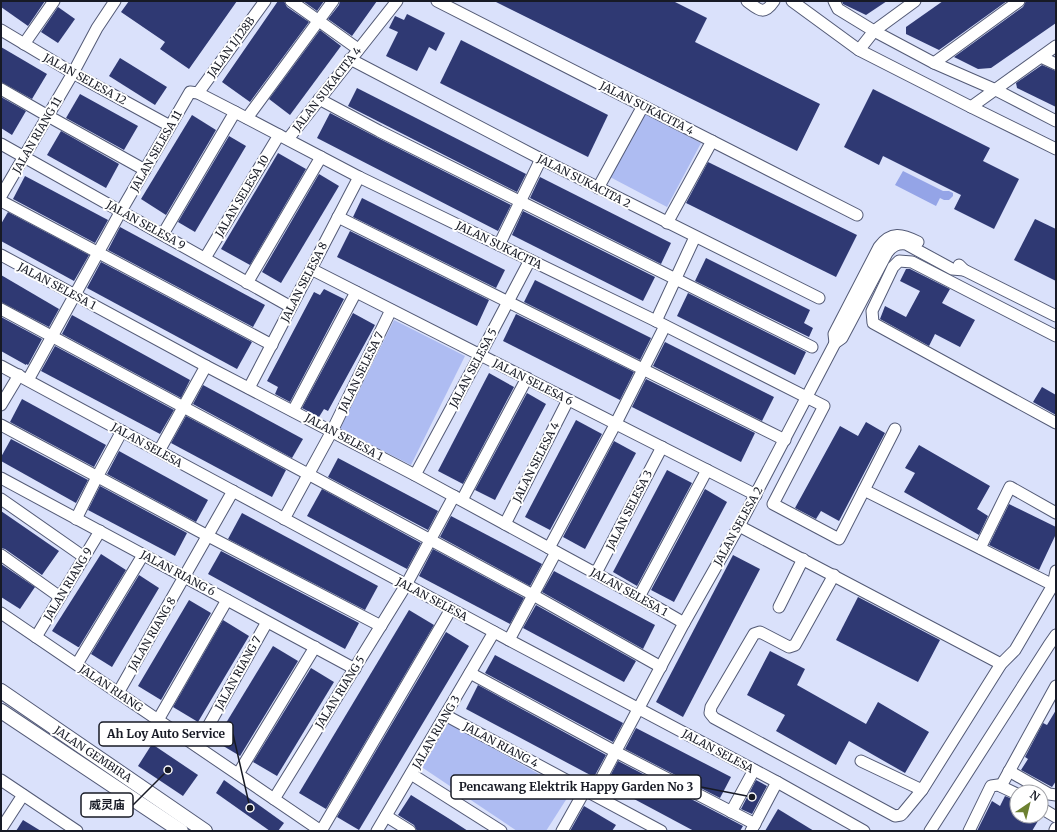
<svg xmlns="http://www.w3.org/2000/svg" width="1057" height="832" font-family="Merriweather,'Noto Sans SC',serif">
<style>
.green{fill:#aebcf2}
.water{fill:#94a4e7}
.building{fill:#2f3973}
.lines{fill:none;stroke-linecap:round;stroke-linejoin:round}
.minor-casing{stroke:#535a76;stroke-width:13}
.major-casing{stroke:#535a76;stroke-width:16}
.minor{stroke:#fff;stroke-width:11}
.major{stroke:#fff;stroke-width:14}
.labels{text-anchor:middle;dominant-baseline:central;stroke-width:4;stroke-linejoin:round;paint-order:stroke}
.street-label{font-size:11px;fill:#171a25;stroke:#fff}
.leader{fill:none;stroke:#171a25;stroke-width:1.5}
.callout-dot{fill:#171a25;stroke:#fff;stroke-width:1.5}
.callout{fill:#fff;stroke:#171a25;stroke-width:1.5}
.callout-label{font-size:12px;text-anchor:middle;font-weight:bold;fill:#171a25}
</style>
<rect width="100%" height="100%" fill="#dae1fb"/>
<g class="green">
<path d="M644 113 701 143 667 207 610 177Z"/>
<path d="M394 320 465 356 411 465 340 429Z"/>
<path d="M448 723 571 792 546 831H517L420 766Z"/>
</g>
<path class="water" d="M903 171 943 191H949L953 193V196L949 200H944L940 198 936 206 895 185Z"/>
<g class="building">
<path d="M1 1H45L28 26 1 7Z"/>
<path d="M129 1H237L189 69 160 49 165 42 121 12Z"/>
<path d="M278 1H284L287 7 309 22 250 102 222 82Z"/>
<path d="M303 1H324L317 11Z"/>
<path d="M340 1H377L352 36 328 19 339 5Z"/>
<path d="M494 1H673L707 18 695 42 820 104 797 151Z"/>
<path d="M842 1H887L866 15 843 4Z"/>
<path d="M943 1H1007L939 50 906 34V27Z"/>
<path d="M1026 1H1056V23L991 68 978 69 954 57 1023 7Z"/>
<path d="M58 7 75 19 58 43 41 32Z"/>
<path d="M407 14 445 33 436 51 429 47 417 71 386 56 398 32 389 28 395 16 404 20Z"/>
<path d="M320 30 341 46 290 115 269 99Z"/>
<path d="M461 40 608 115 588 157 440 83Z"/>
<path d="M1 47 47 74 32 99 1 82Z"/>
<path d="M120 58 167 87 155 105 109 76Z"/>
<path d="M1042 65 1056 71V107L1017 88 1016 83Z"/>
<path d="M357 88 526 174 517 192 348 106Z"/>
<path d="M873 89 990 148 983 161 1019 179 994 229 954 209 961 195 883 156 879 165 844 147Z"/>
<path d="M80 94 138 126 124 150 66 118Z"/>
<path d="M1 97 26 111 12 135 1 128Z"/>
<path d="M330 113 376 137 511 205 498 231 317 138Z"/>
<path d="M192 115 216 130 166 215 141 199Z"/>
<path d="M61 131 119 164 106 188 47 155Z"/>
<path d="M229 136 246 146 195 232 178 222Z"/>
<path d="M278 153 306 169 250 265 221 249Z"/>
<path d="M708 162 857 235 836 277 686 203Z"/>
<path d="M319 174 339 186 281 283 262 272Z"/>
<path d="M25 176 108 220 95 243 13 199Z"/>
<path d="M540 177 671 243 661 264 530 198Z"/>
<path d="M362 198 505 270 496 288 353 217Z"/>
<path d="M523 211 655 277 643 301 512 235Z"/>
<path d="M8 212 89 255 74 281 1 241V224Z"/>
<path d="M1035 219 1056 229V281L1014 260Z"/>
<path d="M120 227 265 305 253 327 108 250Z"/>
<path d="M350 231 489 300 477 326 337 257Z"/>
<path d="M706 258 810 310 804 323 813 328 809 337 695 281Z"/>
<path d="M101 262 252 342 237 369 87 288Z"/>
<path d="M906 269H910L950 289 942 303 975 320 960 347 935 334 929 346 880 319 885 306 906 317 920 291 900 281Z"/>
<path d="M1 275 59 309 49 327 1 302Z"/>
<path d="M535 280 651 338 640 360 524 302Z"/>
<path d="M324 289 344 299 290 402 275 394 278 387 267 381 314 292 320 295Z"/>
<path d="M688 293 806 352 795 375 677 316Z"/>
<path d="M353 313 375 325 328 411 324 409 319 417 302 408Z"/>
<path d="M516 314 634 372 620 400 503 341Z"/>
<path d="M72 315 190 380 181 398 62 334Z"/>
<path d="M1 317 42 339 28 365 26 364V365L1 351Z"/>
<path d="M665 342 774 397 762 421 653 366Z"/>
<path d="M55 346 174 410 160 434 41 371Z"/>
<path d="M489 373 514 387 463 484 438 471Z"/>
<path d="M646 379 755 433 741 462 632 407Z"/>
<path d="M203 385 303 439 292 458 193 404Z"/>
<path d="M1042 387 1056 395V415L1033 402Z"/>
<path d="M527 393 546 404 495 500 475 490Z"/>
<path d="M22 399 106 445 94 467 10 422Z"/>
<path d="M186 416 286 470 272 497 171 443Z"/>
<path d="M576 420 602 434 550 530 525 517Z"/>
<path d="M866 422 885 433 839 521 821 511 816 519 795 508 840 426 858 436Z"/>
<path d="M11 439 88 480 76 503 1 461V457Z"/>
<path d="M614 441 636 453 585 549 563 537Z"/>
<path d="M919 445 990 486 977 509 988 516 979 535 904 492 915 473 905 468Z"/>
<path d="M119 451 208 500 196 522 107 474Z"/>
<path d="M338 458 438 511 428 530 328 477Z"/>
<path d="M667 470 692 483 637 586 613 572Z"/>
<path d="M100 486 187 533 175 556 88 510Z"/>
<path d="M322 489 421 543 407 569 307 516Z"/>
<path d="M705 489 727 502 674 602 651 590Z"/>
<path d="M1009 504 1056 527V534L1039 570 989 545Z"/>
<path d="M1 511 59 551 42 575 5 549 1 548Z"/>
<path d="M242 513 378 586 365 610 228 539Z"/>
<path d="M451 516 542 564 530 586 440 537Z"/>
<path d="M433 549 524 598 510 624 419 576Z"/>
<path d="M221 551 359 623 345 649 208 574Z"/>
<path d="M101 554 126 570 79 647H78L52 631Z"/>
<path d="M733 555 760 569 683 717 656 702Z"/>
<path d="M1 564 35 587 20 609 1 597Z"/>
<path d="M554 571 655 625 643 649 542 592Z"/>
<path d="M139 575 159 588 112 667 91 654Z"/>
<path d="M858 597 940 640 918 682 836 640Z"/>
<path d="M189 600 211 613 161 700 138 686Z"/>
<path d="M536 605 636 661 624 682 523 628Z"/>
<path d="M409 610 434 625 326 809 299 793Z"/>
<path d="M223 620 249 636 198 722 173 707Z"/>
<path d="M446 632 469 646 359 830 337 817Z"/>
<path d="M273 646 298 661 240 756 215 741Z"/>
<path d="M770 651 805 669 797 685 866 724 878 702 929 732 905 773 849 741 836 765 776 731 785 715 747 695Z"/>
<path d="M495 655 623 723 613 742 485 673Z"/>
<path d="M311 668 334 682 277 776 253 762Z"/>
<path d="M478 685 606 755 594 777 466 709Z"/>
<path d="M1056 710V781L1052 787 1021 770 1028 759 1025 757 1043 723 1047 725Z"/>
<path d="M636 728 731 777 720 798 625 749Z"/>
<path d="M152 744 198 775 183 796 138 766Z"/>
<path d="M618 761 743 826 740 831H694L606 784Z"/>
<path d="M224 780 284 823 278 831H270L216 793Z"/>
<path d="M756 780 767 786 752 814 741 809Z"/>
<path d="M411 795 448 818 468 831H417L414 825 398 815Z"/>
<path d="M1005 796 1017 801V816H1041L1032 831H977L992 801 1000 806Z"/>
<path d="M584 806 616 825 612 831H570Z"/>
<path d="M778 809 814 831H765Z"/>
<path d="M23 820 41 831H16Z"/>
</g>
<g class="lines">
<g class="minor-casing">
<g id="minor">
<path d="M291 1 358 49"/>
<path d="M437 1 857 215"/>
<path d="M747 1C759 10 764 16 774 1"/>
<path d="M792 1 859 50 971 107 1056 149"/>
<path d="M834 1 838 9 874 31 934 63 996 90 1056 121"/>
<path d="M1 30 73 73 170 126"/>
<path d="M24 44 54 1"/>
<path d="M859 50 874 31 915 1"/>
<path d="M1041 57 1056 64"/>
<path d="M350 59 541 159 819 298"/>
<path d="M934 63 1019 1"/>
<path d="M1 89 48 116 145 170"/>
<path d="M198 93 265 1"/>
<path d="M319 99 379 131 812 347"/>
<path d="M971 107 1056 46"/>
<path d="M247 118 333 1"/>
<path d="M288 139 397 1"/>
<path d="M1 144 291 307"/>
<path d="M598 188 643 106"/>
<path d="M1 196 73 73 97 28 115 1"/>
<path d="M1 201 272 345"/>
<path d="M338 217 785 440"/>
<path d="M667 223 712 141"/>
<path d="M163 234 235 112"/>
<path d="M499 245 541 159"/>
<path d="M1 255 206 366 415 475 639 597 684 623"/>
<path d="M205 258 279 135"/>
<path d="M959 265 964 270 1056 316"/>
<path d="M311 269 756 495"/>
<path d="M247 283 321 157"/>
<path d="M1 309 533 595 661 667"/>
<path d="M656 321 695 237"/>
<path d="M1056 336 912 262 899 261 893 267 872 311 873 323 1056 423"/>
<path d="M835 343 834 334 879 247C891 231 902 234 918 242"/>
<path d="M1 366 509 640 777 782 864 831"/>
<path d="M28 380 121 211 190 92 198 93 235 112 359 177 656 321 824 406 773 504 839 539 864 490 1053 585 1056 571"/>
<path d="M249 388 359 177"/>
<path d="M1 405 19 375"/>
<path d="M293 411 356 292"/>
<path d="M1 425 208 536 381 626"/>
<path d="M159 451 206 366"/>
<path d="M415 475 480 355 530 260"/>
<path d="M1 478 355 669"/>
<path d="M864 490 895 429"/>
<path d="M1 499 84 557"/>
<path d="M462 500 527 378"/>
<path d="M76 519 97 477 122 431"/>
<path d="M284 519 332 431 391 310"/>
<path d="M505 524 568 400"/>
<path d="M739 526 1001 664"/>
<path d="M549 548 616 423 665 326"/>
<path d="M980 548 1010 487 1056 513"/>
<path d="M1 555 60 597"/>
<path d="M596 573 662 447"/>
<path d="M834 575 795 645 789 647 762 633 760 632 754 634 711 707 710 713 714 718 895 816 901 815 903 813 922 790 1001 664 1015 650 1053 585"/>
<path d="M639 597 707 470"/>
<path d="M779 607 803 559"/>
<path d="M1 613 321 831"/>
<path d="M36 637 100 531"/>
<path d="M509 640 556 552"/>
<path d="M77 664 143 555"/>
<path d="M470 673 616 752 755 824"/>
<path d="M118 693 233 491"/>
<path d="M445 715 661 831"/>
<path d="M158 720 227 600"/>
<path d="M197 746 267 622"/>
<path d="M861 761 922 790"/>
<path d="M1009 771 1049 794 1056 795"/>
<path d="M238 774 315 647"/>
<path d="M411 774 501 831"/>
<path d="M1 780 77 831"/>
<path d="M1001 786 1056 686"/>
<path d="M593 794 684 623 739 526 835 343 842 338 887 253C892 246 897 243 906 244L952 269 964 270"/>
<path d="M274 799 406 585 454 496"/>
<path d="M1041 808 1056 817"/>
<path d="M731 812 754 770"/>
<path d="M386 816 410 831"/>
<path d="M1 829 23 795"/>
<path d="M321 831 451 609"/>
<path d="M377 831 494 632"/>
<path d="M562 831 585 790"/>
<path d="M751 831 777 782"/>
<path d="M930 831 1049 645 1056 635"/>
<path d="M969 831 991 786 998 785 1017 794"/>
<path d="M1056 831 1055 830 1056 828"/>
</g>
</g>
<g class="major-casing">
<g id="major">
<path d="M1 691 205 831"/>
<path d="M1 711 181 831"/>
</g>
</g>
<use href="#minor" class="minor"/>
<use href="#major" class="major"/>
</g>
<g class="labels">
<g class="street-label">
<text transform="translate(231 47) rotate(-54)">JALAN 1/128B</text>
<text transform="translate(85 79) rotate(29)">JALAN SELESA 12</text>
<text transform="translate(327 89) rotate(-52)">JALAN SUKACITA 4</text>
<text transform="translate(647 108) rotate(27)">JALAN SUKACITA 4</text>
<text transform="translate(37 135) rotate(-60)">JALAN RIANG 11</text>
<text transform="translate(156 151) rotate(-60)">JALAN SELESA 11</text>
<text transform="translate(584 181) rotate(27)">JALAN SUKACITA 2</text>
<text transform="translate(242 196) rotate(-59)">JALAN SELESA 10</text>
<text transform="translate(146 225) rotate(29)">JALAN SELESA 9</text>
<text transform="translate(499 245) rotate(26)">JALAN SUKACITA</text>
<text transform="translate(304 282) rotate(-63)">JALAN SELESA 8</text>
<text transform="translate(57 286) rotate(28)">JALAN SELESA 1</text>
<text transform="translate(473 368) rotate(-62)">JALAN SELESA 5</text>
<text transform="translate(361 372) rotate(-64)">JALAN SELESA 7</text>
<text transform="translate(533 382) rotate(27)">JALAN SELESA 6</text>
<text transform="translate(344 437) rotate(28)">JALAN SELESA 1</text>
<text transform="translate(147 445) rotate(29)">JALAN SELESA</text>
<text transform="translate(536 462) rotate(-63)">JALAN SELESA 4</text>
<text transform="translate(629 510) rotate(-63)">JALAN SELESA 3</text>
<text transform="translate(738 526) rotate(-61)">JALAN SELESA 2</text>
<text transform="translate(178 573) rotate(28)">JALAN RIANG 6</text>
<text transform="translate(68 584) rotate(-59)">JALAN RIANG 9</text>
<text transform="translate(629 592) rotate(29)">JALAN SELESA 1</text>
<text transform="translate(432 599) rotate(28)">JALAN SELESA</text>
<text transform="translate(152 634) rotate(-60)">JALAN RIANG 8</text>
<text transform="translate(238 673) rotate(-61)">JALAN RIANG 7</text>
<text transform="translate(111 688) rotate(34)">JALAN RIANG</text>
<text transform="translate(340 692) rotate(-58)">JALAN RIANG 5</text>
<text transform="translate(436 732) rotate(-60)">JALAN RIANG 3</text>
<text transform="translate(501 745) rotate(28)">JALAN RIANG 4</text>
<text transform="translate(718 751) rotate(28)">JALAN SELESA</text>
<text transform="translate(93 754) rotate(34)">JALAN GEMBIRA</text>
</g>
</g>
<path class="leader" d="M250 808L233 734M752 797L701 787M168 770L133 805"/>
<g class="callout-dot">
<circle cx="250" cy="808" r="4"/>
<circle cx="752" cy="797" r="4"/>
<circle cx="168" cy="770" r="4"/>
</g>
<g class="callout">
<rect x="99" y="722" width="134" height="24" rx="4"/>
<rect x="451" y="775" width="250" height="24" rx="4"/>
<rect x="81" y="793" width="52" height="24" rx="4"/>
</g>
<g class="callout-label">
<text x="166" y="738">Ah Loy Auto Service</text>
<text x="576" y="791">Pencawang Elektrik Happy Garden No 3</text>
<text x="107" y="809">威灵庙</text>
</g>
<rect width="1057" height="832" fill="none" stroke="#171a25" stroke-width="4"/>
<g transform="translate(1029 804) rotate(35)"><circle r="19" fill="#ffffff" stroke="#a2a3a8"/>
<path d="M0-3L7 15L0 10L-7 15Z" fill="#6d8131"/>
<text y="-6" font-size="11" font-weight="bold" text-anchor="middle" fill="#171a25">N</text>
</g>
</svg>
